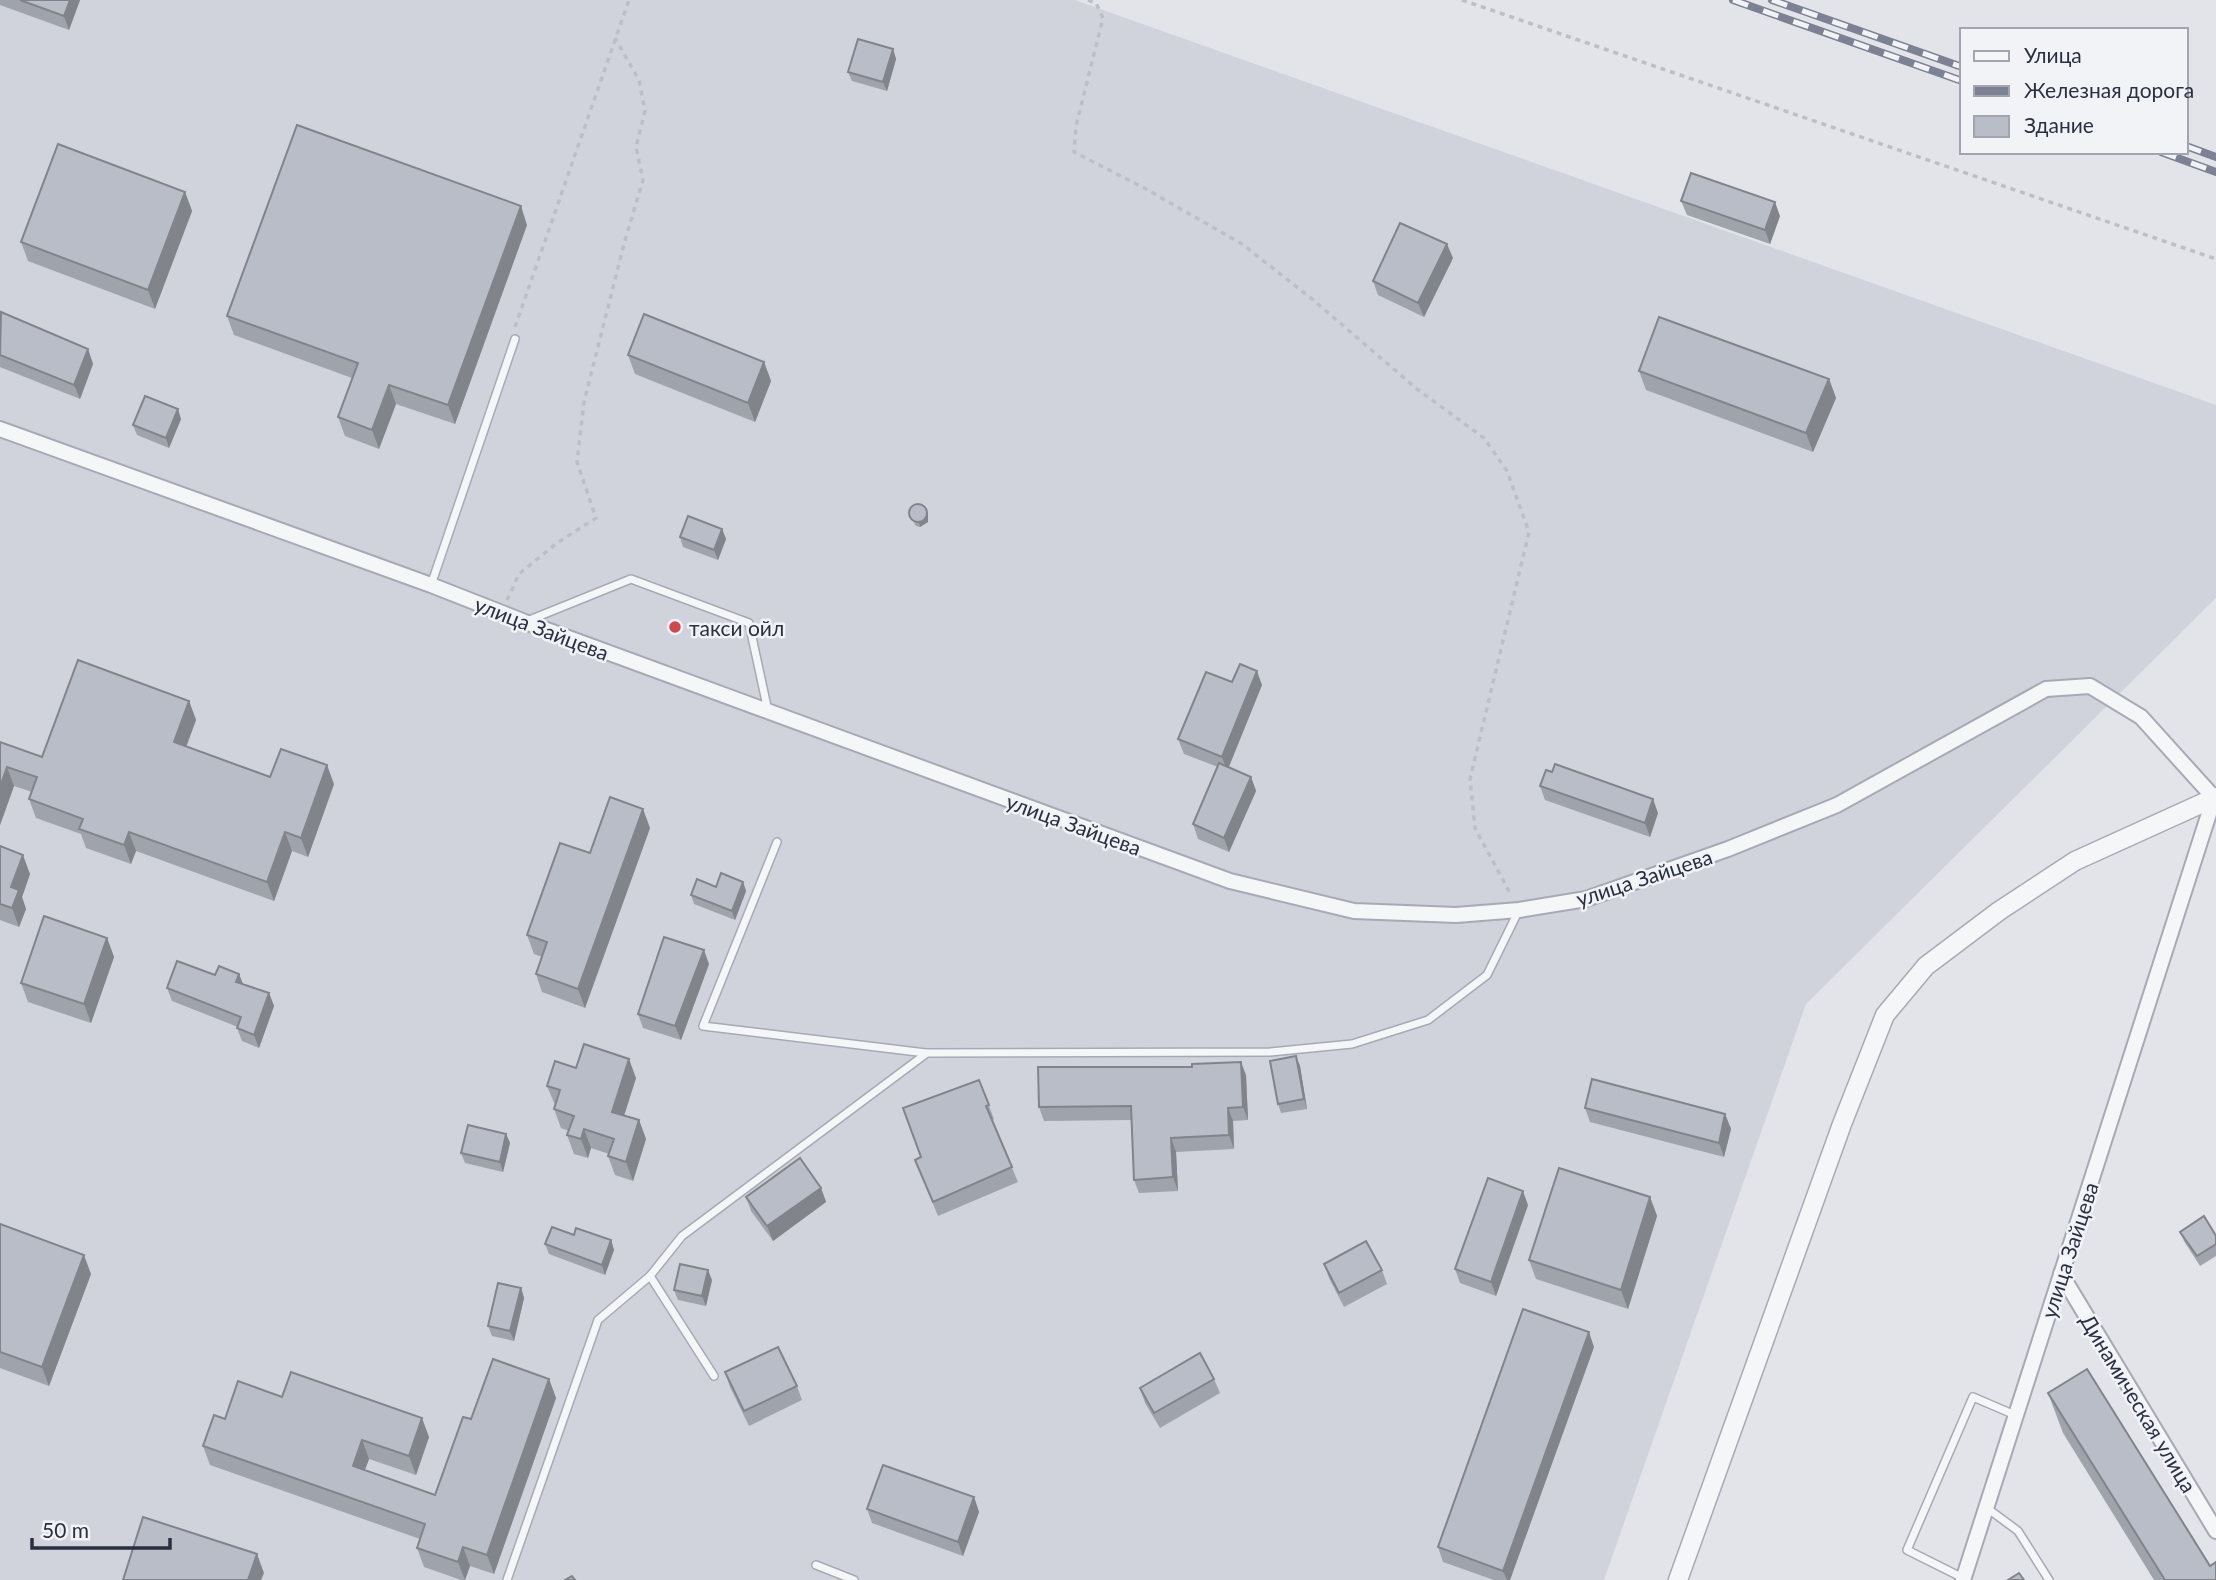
<svg xmlns="http://www.w3.org/2000/svg" width="2216" height="1580" font-family="Lato,sans-serif">
<style>
.built{fill:#d0d3dc}
.lines{fill:none;stroke-linecap:round;stroke-linejoin:round}
.service-casing{stroke:#a7aab4;stroke-width:10}
.minor-casing{stroke:#a7aab4;stroke-width:18}
.tertiary-casing{stroke:#a7aab4;stroke-width:21}
.path{stroke:#bcbfc5;stroke-width:3.5;stroke-dasharray:5 5;stroke-linecap:butt}
.service{stroke:#f5f6f8;stroke-width:7}
.minor{stroke:#f5f6f8;stroke-width:14}
.tertiary{stroke:#f5f6f8;stroke-width:18}
.rail-casing{stroke:#7c8293;stroke-width:8}
.rail{stroke:#f2f3f7;stroke-width:5;stroke-dasharray:16;stroke-linecap:butt}
.wall{fill:#9fa3ab}
.shaded-wall{fill:#82848b}
.building{fill:#b9bdc7;stroke:#82848b;stroke-width:2}
.poi-dot{fill:#cc4a4e;stroke:#f2f3f7;stroke-width:2.5}
.labels{text-anchor:middle;dominant-baseline:central;stroke-width:5;stroke-linejoin:round;paint-order:stroke}
.poi-label{font-size:21px;fill:#2a3042;stroke:#f2f3f7;text-anchor:start}
.street-label{font-size:21px;fill:#2a3042;stroke:#f2f3f7}
</style>
<rect width="100%" height="100%" fill="#e2e4ea"/>
<path class="built" d="M0 0H1075L2216 405V598L1806 1004 1604 1580H0Z"/>
<g class="lines">
<g class="service-casing">
<g id="service">
<path d="M431 585 515 339"/>
<path d="M527 621 631 579 749 623 768 711"/>
<path d="M777 842 703 1026 926 1053"/>
<path d="M714 1376 650 1276 682 1236 927 1053 1270 1052 1352 1044 1428 1020 1487 975 1519 910"/>
<path d="M1987 1508 2018 1531 2049 1580"/>
<path d="M816 1565 854 1580"/>
<path d="M1963 1578 1907 1550 1973 1397 2015 1415"/>
<path d="M507 1580 598 1320 650 1276"/>
</g>
</g>
<g class="minor-casing">
<g id="minor">
<path d="M0 429 431 585 525 622 1230 881 1354 911 1456 915 1519 910 1586 899 1728 849 1837 805 2046 689 2090 686 2141 717 2216 800"/>
<path d="M2061 1274 2216 1531"/>
<path d="M1963 1580 2214 798"/>
</g>
</g>
<g class="tertiary-casing">
<path id="tertiary" d="M1678 1580 1842 1124 1885 1015 1926 966 1999 911 2075 861 2216 797"/>
</g>
<g class="path">
<path d="M1088 0 1096 3 1103 18 1076 126 1074 152 1146 189 1242 244 1312 299 1417 389 1484 438 1507 471 1529 532 1470 779 1475 828 1511 895"/>
<path d="M1462 0 2216 259"/>
<path d="M515 327 629 0"/>
<path d="M507 600 519 574 557 543 596 518 577 462 584 402 624 244 643 180 636 147 645 111 639 80 615 38"/>
</g>
<use href="#service" class="service"/>
<use href="#minor" class="minor"/>
<use href="#tertiary" class="tertiary"/>
<g class="rail-casing">
<g id="rail">
<path d="M1733 0 1962 81"/>
<path d="M1772 0 1962 67"/>
<path d="M2186 146 2216 157"/>
<path d="M2161 152 2216 172"/>
</g>
</g>
<use href="#rail" class="rail"/>
</g>
<g class="wall">
<path d="M0 0H80L69 30 0 5Z"/>
<path d="M893 49 896 59 887 91 852 81 848 72Z"/>
<path d="M185 192 192 211 155 309 28 261 21 242Z"/>
<path d="M1681 201 1780 216 1770 244 1687 215Z"/>
<path d="M527 225 455 424 396 404 379 449 345 436 338 417 352 378 234 335 227 316Z"/>
<path d="M1453 258 1424 317 1378 295 1373 281Z"/>
<path d="M0 314 88 349 93 364 80 399 0 367Z"/>
<path d="M628 355 764 362 771 381 755 422 635 374Z"/>
<path d="M1639 371 1829 379 1836 398 1813 452 1646 390Z"/>
<path d="M181 419 169 448 137 435 133 425Z"/>
<path d="M928 513V522L920 527 916 526 909 514Z"/>
<path d="M722 529 726 539 718 560 683 547 680 537Z"/>
<path d="M1232 682 1262 685 1229 767 1251 777 1256 791 1229 852 1198 839 1193 824 1218 767 1184 754 1178 739Z"/>
<path d="M189 701 196 720 186 746 270 777 334 784 308 857 292 851 274 901 136 851 131 864 86 848 81 834 36 818 29 799 32 792 14 786 0 825V742L42 757Z"/>
<path d="M1540 786 1658 813 1650 837 1545 800Z"/>
<path d="M650 828 585 1008 542 992 536 974 542 957 534 954 527 935 590 853Z"/>
<path d="M0 846 30 874 22 897 26 909 19 927 0 920Z"/>
<path d="M743 882 746 891 735 920 694 904 691 895Z"/>
<path d="M107 938 114 957 91 1023 28 1002 21 983Z"/>
<path d="M709 964 681 1040 643 1028 638 1014Z"/>
<path d="M239 974 243 984 269 993 274 1006 259 1048 242 1041 237 1028 238 1027 172 1001 167 988 215 975Z"/>
<path d="M1296 1056 1300 1066 1307 1109 1281 1113 1278 1104Z"/>
<path d="M576 1068 636 1078 624 1116 639 1120 646 1139 633 1181 615 1175 608 1156 609 1154 591 1148 588 1158 574 1154 567 1135 569 1131 561 1128 554 1109 555 1105 547 1086Z"/>
<path d="M1246 1075 1248 1120 1233 1121 1234 1149 1176 1152 1178 1191 1139 1193 1134 1180 1131 1120 1044 1121 1039 1107Z"/>
<path d="M979 1080 994 1119 992 1120 1018 1182 938 1216 915 1160 921 1157Z"/>
<path d="M1585 1108 1725 1114 1731 1129 1724 1157 1590 1122Z"/>
<path d="M506 1134 510 1143 503 1172 465 1163 461 1153Z"/>
<path d="M821 1188 826 1202 773 1241 751 1211 746 1197Z"/>
<path d="M1650 1197 1657 1216 1628 1309 1536 1279 1529 1260Z"/>
<path d="M1528 1205 1496 1296 1460 1283 1455 1269Z"/>
<path d="M0 1224 91 1274 49 1386 0 1368Z"/>
<path d="M2180 1232 2216 1236V1256L2200 1266 2184 1241Z"/>
<path d="M574 1235 611 1240 614 1250 605 1275 549 1254 545 1244Z"/>
<path d="M1324 1264 1382 1270 1387 1284 1344 1307 1329 1278Z"/>
<path d="M712 1280 706 1306 678 1300 674 1290Z"/>
<path d="M521 1288 524 1298 514 1341 492 1336 488 1326Z"/>
<path d="M1594 1347 1510 1580H1494L1443 1562 1438 1547Z"/>
<path d="M725 1372 797 1386 802 1400 749 1426 730 1387Z"/>
<path d="M549 1379 556 1398 494 1574 470 1566 465 1580H461L424 1567 417 1548 420 1539 210 1465 203 1446 225 1419 282 1397 429 1437 416 1475 369 1459 365 1470 435 1495 471 1419Z"/>
<path d="M1214 1379 1220 1393 1160 1428 1145 1403 1140 1388Z"/>
<path d="M2048 1393 2210 1566 2216 1580H2154L2063 1433Z"/>
<path d="M974 1497 979 1512 963 1556 872 1523 867 1509Z"/>
</g>
<g class="shaded-wall">
<path d="M70 0H80L69 30 64 16Z"/>
<path d="M893 49 896 59 887 91 883 82Z"/>
<path d="M185 192 192 211 155 309 148 290Z"/>
<path d="M1775 202 1780 216 1770 244 1765 230Z"/>
<path d="M521 206 527 225 455 424 448 405Z"/>
<path d="M1447 244 1453 258 1424 317 1418 303Z"/>
<path d="M88 349 93 364 80 399 74 385Z"/>
<path d="M764 362 771 381 755 422 748 403Z"/>
<path d="M1829 379 1836 398 1813 452 1806 433Z"/>
<path d="M389 385 396 404 379 449 372 430Z"/>
<path d="M178 409 181 419 169 448 166 438Z"/>
<path d="M926 508 928 513V522L920 527 919 523Z"/>
<path d="M722 529 726 539 718 560 714 550Z"/>
<path d="M1257 671 1262 685 1227 771 1222 757Z"/>
<path d="M189 701 196 720 181 761 174 742Z"/>
<path d="M327 765 334 784 308 857 301 838Z"/>
<path d="M7 767 14 786 0 825V787Z"/>
<path d="M1251 777 1256 791 1229 852 1224 838Z"/>
<path d="M1653 799 1658 813 1650 837 1645 823Z"/>
<path d="M643 809 650 828 585 1008 578 989Z"/>
<path d="M129 832 136 851 131 864 124 845Z"/>
<path d="M285 832 292 851 274 901 267 882Z"/>
<path d="M23 855 30 874 22 897 26 909 19 927 12 908 11 887Z"/>
<path d="M743 882 746 891 735 920 732 911Z"/>
<path d="M107 938 114 957 91 1023 84 1004Z"/>
<path d="M704 950 709 964 681 1040 675 1026Z"/>
<path d="M239 974 244 987 236 982Z"/>
<path d="M269 993 274 1006 259 1048 254 1035Z"/>
<path d="M1296 1056 1300 1066 1307 1109 1304 1099Z"/>
<path d="M629 1059 636 1078 619 1131 612 1112Z"/>
<path d="M1241 1062 1246 1075 1248 1120 1243 1107Z"/>
<path d="M1228 1108 1233 1121 1234 1149 1229 1135Z"/>
<path d="M1725 1114 1731 1129 1724 1157 1719 1143Z"/>
<path d="M639 1120 646 1139 633 1181 626 1162Z"/>
<path d="M584 1129 591 1148 588 1158 581 1139Z"/>
<path d="M506 1134 510 1143 503 1172 500 1162Z"/>
<path d="M1171 1138 1176 1152 1178 1191 1173 1177Z"/>
<path d="M821 1188 826 1202 773 1241 767 1226Z"/>
<path d="M1523 1191 1528 1205 1496 1296 1491 1282Z"/>
<path d="M1650 1197 1657 1216 1628 1309 1621 1290Z"/>
<path d="M611 1240 614 1250 605 1275 602 1265Z"/>
<path d="M84 1255 91 1274 49 1386 42 1367Z"/>
<path d="M708 1270 712 1280 706 1306 702 1296Z"/>
<path d="M521 1288 524 1298 514 1341 510 1331Z"/>
<path d="M1589 1332 1594 1347 1510 1580H1507L1503 1571Z"/>
<path d="M549 1379 556 1398 494 1574 487 1555Z"/>
<path d="M422 1418 429 1437 416 1475 409 1456Z"/>
<path d="M362 1440 369 1459 359 1485 353 1466Z"/>
<path d="M974 1497 979 1512 963 1556 958 1542Z"/>
<path d="M463 1547 470 1566 465 1580 458 1562Z"/>
<path d="M257 1554 264 1573 261 1580H248Z"/>
</g>
<g class="building">
<path d="M20 0H70L64 16Z"/>
<path d="M858 39 893 49 883 82 848 72Z"/>
<path d="M297 125 521 206 448 405 389 385 372 430 338 417 358 363 227 316Z"/>
<path d="M58 144 185 192 148 290 21 242Z"/>
<path d="M1691 173 1775 202 1765 230 1681 201Z"/>
<path d="M1400 223 1447 244 1418 303 1373 281Z"/>
<path d="M1 312 88 349 74 385 0 355Z"/>
<path d="M644 314 764 362 748 403 628 355Z"/>
<path d="M1659 317 1829 379 1806 433 1639 371Z"/>
<path d="M145 396 178 409 166 438 133 425Z"/>
<circle cx="918" cy="513" r="9"/>
<path d="M688 516 722 529 714 550 680 537Z"/>
<path d="M78 660 189 701 174 742 270 777 281 749 327 765 301 838 285 832 267 882 129 832 124 845 79 829 83 819 29 799 37 777 7 767 0 787V742L42 757Z"/>
<path d="M1240 664 1257 671 1222 757 1178 739 1206 672 1232 682Z"/>
<path d="M1219 763 1251 777 1224 838 1193 824Z"/>
<path d="M1555 764 1653 799 1645 823 1540 786 1546 770 1552 772Z"/>
<path d="M610 797 643 809 578 989 536 974 547 942 527 935 560 843 590 853Z"/>
<path d="M0 846 23 855 11 887 19 890 12 908 0 904Z"/>
<path d="M721 873 743 882 732 911 691 895 697 879 716 887Z"/>
<path d="M44 916 107 938 84 1004 21 983Z"/>
<path d="M664 937 704 950 675 1026 638 1014Z"/>
<path d="M177 961 215 975 219 966 239 974 236 982 269 993 254 1035 237 1028 241 1017 167 988Z"/>
<path d="M584 1044 629 1059 612 1112 639 1120 626 1162 608 1156 614 1139 584 1129 581 1139 567 1135 574 1116 554 1109 560 1090 547 1086 555 1061 576 1068Z"/>
<path d="M1296 1056 1304 1099 1278 1104 1270 1061Z"/>
<path d="M1241 1062 1243 1107 1228 1108 1229 1135 1171 1138 1173 1177 1134 1180 1131 1106 1039 1107 1038 1067H1192V1064Z"/>
<path d="M1592 1079 1725 1114 1719 1143 1585 1108Z"/>
<path d="M979 1080 989 1105 986 1106 1012 1167 933 1202 915 1160 921 1157 903 1108Z"/>
<path d="M468 1125 506 1134 500 1162 461 1153Z"/>
<path d="M800 1158 821 1188 767 1226 746 1197Z"/>
<path d="M1559 1168 1650 1197 1621 1290 1529 1260Z"/>
<path d="M1488 1178 1523 1191 1491 1282 1455 1269Z"/>
<path d="M2204 1216 2216 1236V1244L2197 1256 2180 1232Z"/>
<path d="M0 1224 84 1255 42 1367 0 1352Z"/>
<path d="M552 1227 574 1235 576 1228 611 1240 602 1265 545 1244Z"/>
<path d="M1366 1241 1382 1270 1339 1293 1324 1264Z"/>
<path d="M680 1264 708 1270 702 1296 674 1290Z"/>
<path d="M498 1283 521 1288 510 1331 488 1326Z"/>
<path d="M1523 1309 1589 1332 1503 1571 1438 1547Z"/>
<path d="M778 1347 797 1386 744 1411 725 1372Z"/>
<path d="M1200 1353 1214 1379 1154 1413 1140 1388Z"/>
<path d="M493 1359 549 1379 487 1555 463 1547 458 1562 417 1548 425 1524 203 1446 214 1415 225 1419 238 1381 282 1397 291 1372 422 1418 409 1456 362 1440 353 1466 435 1495 463 1417 471 1419Z"/>
<path d="M2087 1369 2210 1566 2216 1562V1580H2165L2048 1393Z"/>
<path d="M883 1465 974 1497 958 1542 867 1509Z"/>
<path d="M143 1517 257 1554 248 1580H123Z"/>
<path d="M2019 1573 2024 1580H2008Z"/>
<path d="M572 1576 575 1580H565Z"/>
</g>
<circle class="poi-dot" cx="675" cy="627" r="7"/>
<g class="labels">
<g class="poi-label">
<text x="689" y="627">такси ойл</text>
</g>
<g class="street-label">
<text transform="translate(542 628) rotate(21)">улица Зайцева</text>
<text transform="translate(1074 824) rotate(20)">улица Зайцева</text>
<text transform="translate(1644 877) rotate(-18)">улица Зайцева</text>
<text transform="translate(2069 1250) rotate(-72)">улица Зайцева</text>
<text transform="translate(2139 1403) rotate(59)">Динамическая улица</text>
</g>
</g>
<rect x="1960" y="28" width="228" height="126" fill="#f2f3f7" stroke="#a2a5af" stroke-width="2"/>
<rect x="1974" y="51" width="35" height="10" fill="#f5f6f8" stroke="#a2a5af" stroke-width="2"/>
<text x="2024" y="63" font-size="21" fill="#2a3042">Улица</text>
<rect x="1974" y="86" width="35" height="10" fill="#7c8293" stroke="#a2a5af" stroke-width="2"/>
<text x="2024" y="98" font-size="21" fill="#2a3042">Железная дорога</text>
<rect x="1974" y="116" width="35" height="21" fill="#b9bdc7" stroke="#a2a5af" stroke-width="2"/>
<text x="2024" y="133" font-size="21" fill="#2a3042">Здание</text>
<path d="M32 1538v10h138v-10" fill="none" stroke="#2a3042" stroke-width="3.5"/>
<text x="42" y="1538" font-size="21" fill="#2a3042" stroke="#f2f3f7" stroke-width="5" paint-order="stroke">50 m</text>
</svg>
